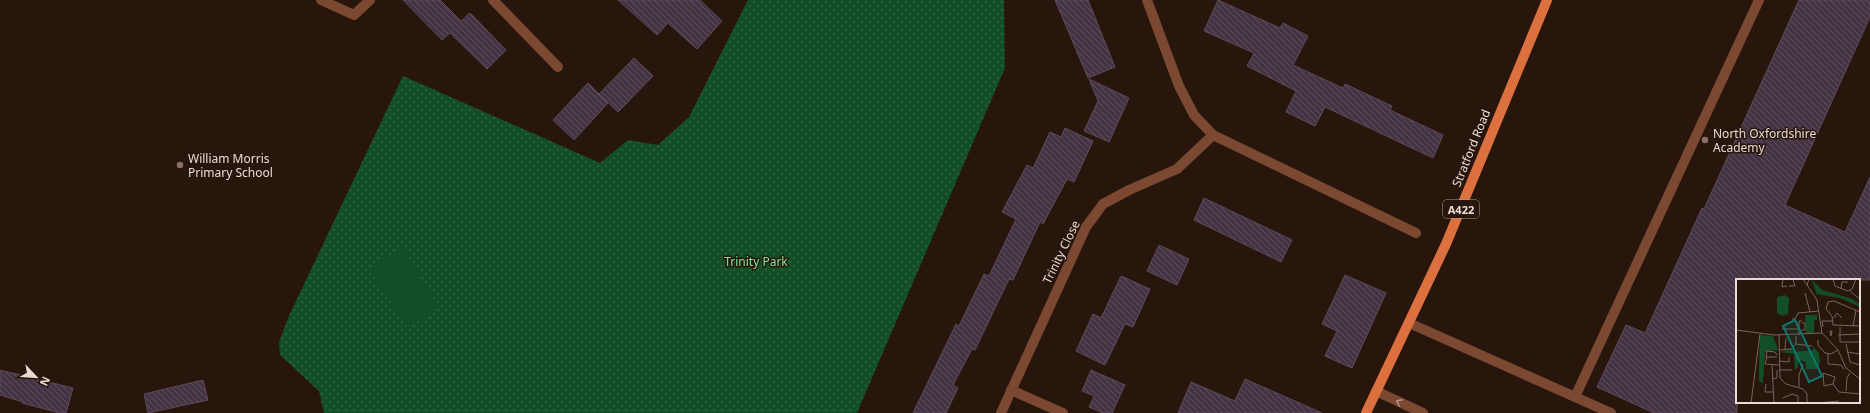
<svg xmlns="http://www.w3.org/2000/svg" width="1870" height="413" font-family="'Noto Sans',sans-serif">
<style>
.park{fill:url(#park-dots)}
.pitch{fill:#134f26}
.building{fill:url(#building-back-hatch);stroke:#5c4a5b}
.lines{fill:none;stroke-linecap:round;stroke-linejoin:round}
.service{stroke:#7b4831;stroke-width:10}
.minor{stroke:#7b4831;stroke-width:10}
.primary{stroke:#dc713f;stroke-width:10}
.oneway{stroke:#b29282}
.education-dot{fill:#8d6e63;stroke:#28160c;stroke-width:1.5}
.labels{text-anchor:middle;dominant-baseline:central;stroke-width:3;stroke-linejoin:round;paint-order:stroke}
.shield{fill:#28160c;stroke:#afa098;stroke-width:1}
.shield-label{font-size:11px;font-weight:bold;fill:#e9dbd4}
.poi-label{font-size:12px;fill:#e9dbd4;stroke:#28160c;text-anchor:start}
.street-label{font-size:12px;fill:#e9dbd4;stroke:#28160c}
.park-label{font-size:12px;fill:#82e698;stroke:#28160c}
.inset-road{fill:none;stroke:#75655c;stroke-width:1}
.view{fill:#0f766e;fill-opacity:0.15;stroke:#0f766e;stroke-width:2}
.inset-edge{fill:none;stroke:#e9dbd4;stroke-width:2}
</style>
<defs>
<pattern id="park-dots" width="8" height="8" patternUnits="userSpaceOnUse"><rect width="8" height="8" fill="#134f26"/><path d="M2 2h.1M6 6h.1" fill="none" stroke="#356845" stroke-width="1.8" stroke-linecap="round"/></pattern>
<pattern id="building-back-hatch" width="6" height="6" patternUnits="userSpaceOnUse"><rect width="6" height="6" fill="#443343"/><path d="M-1 5l2 2M0 0l6 6M5-1l2 2" fill="none" stroke="#5f505d"/></pattern>
</defs>
<rect width="100%" height="100%" fill="#28160c"/>
<path class="park" d="M748 0H1004L1005 68 857 413H324L319 391 280 355 279 342 288 318 403 76 600 163 628 140 658 145 689 117Z"/>
<path class="pitch" d="M403 247 439 308 407 328 369 269Z"/>
<g class="building">
<path d="M403 0H440L461 21 470 13 506 50 487 69 450 33 442 40Z"/>
<path d="M618 0H700L722 21 697 49 668 23 657 35Z"/>
<path d="M1055 0H1088L1115 67 1088 78Z"/>
<path d="M1218 0 1280 28 1283 23 1308 36 1293 65 1343 88 1345 84 1392 106 1390 110 1443 135 1433 158 1325 107 1315 126 1286 112 1296 91 1247 66 1254 53 1204 31Z"/>
<path d="M1799 0H1870V17L1785 205 1845 232 1870 177V280H1737V413H1654L1597 387 1626 325 1645 333 1702 208 1704 209Z"/>
<path d="M634 58 653 76 618 112 599 94Z"/>
<path d="M1089 79 1129 98 1109 142 1084 131 1098 101Z"/>
<path d="M588 83 608 103 574 140 553 120Z"/>
<path d="M1065 128 1093 141 1074 182 1067 179 1043 224 1040 222 1013 280 1009 279 975 350 972 349 953 385 958 388 946 413H913L956 324 959 326 984 274 989 276 1016 219 1002 212 1027 165 1033 168 1050 132 1061 137Z"/>
<path d="M1204 198 1292 240 1281 262 1194 220Z"/>
<path d="M1159 245 1189 259 1177 285 1147 271Z"/>
<path d="M1345 275 1386 293 1352 368 1325 356 1337 331 1322 324Z"/>
<path d="M1121 276 1150 289 1133 327 1125 324 1105 365 1076 351 1093 314 1101 318Z"/>
<path d="M0 370 73 388 66 413H60L22 403 23 402 0 395Z"/>
<path d="M1091 370 1125 385 1112 413H1103L1089 407 1094 396 1082 391Z"/>
<path d="M1245 379 1322 413H1178L1191 382 1235 401Z"/>
<path d="M203 380 208 400 148 413 144 394Z"/>
</g>
<g class="lines">
<g class="service">
<path d="M1409 323 1611 413"/>
<path d="M1376 391 1423 413"/>
<path d="M1575 397 1759 0"/>
</g>
<g class="minor">
<path d="M321 0 354 15 370 0"/>
<path d="M493 0 558 67"/>
<path d="M1147 0 1179 86 1194 115 1213 135 1416 233"/>
<path d="M1011 390 1063 413"/>
<path d="M1001 413 1086 227 1103 204 1129 190 1177 169 1213 135"/>
</g>
<path class="primary" d="M1366 413 1446 244 1547 0"/>
</g>
<defs><path id="oneway-chevron" d="M-2-3.5L2.5 0L-2 3.5" fill="none" stroke-width="1.6" stroke-linecap="round" stroke-linejoin="round"/></defs>
<use class="oneway" href="#oneway-chevron" transform="translate(1399 402) rotate(-154)"/>
<g class="education-dot">
<circle cx="1705" cy="140" r="4"/>
<circle cx="180" cy="165" r="4"/>
</g>
<g class="labels">
<rect class="shield" x="1443" y="200" width="36" height="18" rx="3"/>
<g class="shield-label">
<text x="1461" y="209">A422</text>
</g>
<g class="poi-label">
<text x="1713" y="133">North Oxfordshire<tspan x="1713" dy="14">Academy</tspan></text>
<text x="188" y="158">William Morris<tspan x="188" dy="14">Primary School</tspan></text>
</g>
<g class="street-label">
<text transform="translate(1471 148) rotate(-68)">Stratford Road</text>
<text transform="translate(1061 252) rotate(-64)">Trinity Close</text>
</g>
<g class="park-label">
<text x="756" y="261">Trinity Park</text>
</g>
</g>
<g transform="translate(1736 279)">
<rect width="124" height="124" fill="#28160c"/>
<path d="M75 0 86 11 114 19 124 25V28L104 19 81 15Z" fill="#134f26"/>
<path d="M24 56 37 57 42 70V72L38 71 29 73 27 104 23 102V89ZM77 67 83 74 84 85 80 90H70V83L62 80V88L59 91 58 75 44 73 56 70 59 73 77 71Z" fill="#134f26"/>
<path d="M49 16 53 19 52 35 46 37 41 34V18ZM69 36H81V41H78V54H70Z" fill="#134f26"/>
<path class="inset-road" d="M46 0H60M47 0 46 8 51 7M67 0 71 6 73 0M97 0 99 7 112 12 116 10 120 0M71 6 81 21 86 54 102 71 110 89 124 100M53 7H59L57 1M105 10 106 3H112M114 12 124 20M69 14 74 33M92 23 90 30 96 37 97 46 124 47M92 23 98 22 124 33M98 39 101 34 106 39M56 40H59L62 34 83 32M117 47 120 31M87 48 86 42H96M104 48V63H124M46 50H63M0 51 38 56 86 54M66 51H69V44H66M94 52H96L95 57ZM43 56 44 99 50 105 67 110 71 115V124M63 56V42H66M102 56 124 55M82 61V66L89 74 95 75 102 71M60 65 76 67M110 65 114 83 124 86M43 71 55 70 60 65V57M49 71 50 59M111 73 124 75M92 75V85L105 86 108 90M41 78H31L29 85 43 86M30 79 31 72 39 73 41 76M43 82 53 83V78M36 86 38 124M43 91H56M36 100 41 99V91M30 105 29 113H37M97 105 99 98 87 94 88 107 97 105 103 113M63 108V96L67 85M110 112 111 99 114 94M103 113 124 115M47 119 56 115 62 117V124M15 124 24 55M81 124 103 122"/>
<path class="view" d="M59 41 86 97 73 103 47 47Z"/>
<rect width="124" height="124" class="inset-edge"/>
</g>
<g transform="translate(36 377) rotate(115)" stroke="#28160c" stroke-width="3" paint-order="stroke">
<path d="M0-3L7 15L0 10L-7 15Z" fill="#e9dbd4"/>
<text y="-6" font-size="11" font-weight="bold" text-anchor="middle" fill="#e9dbd4">N</text>
</g>
</svg>
